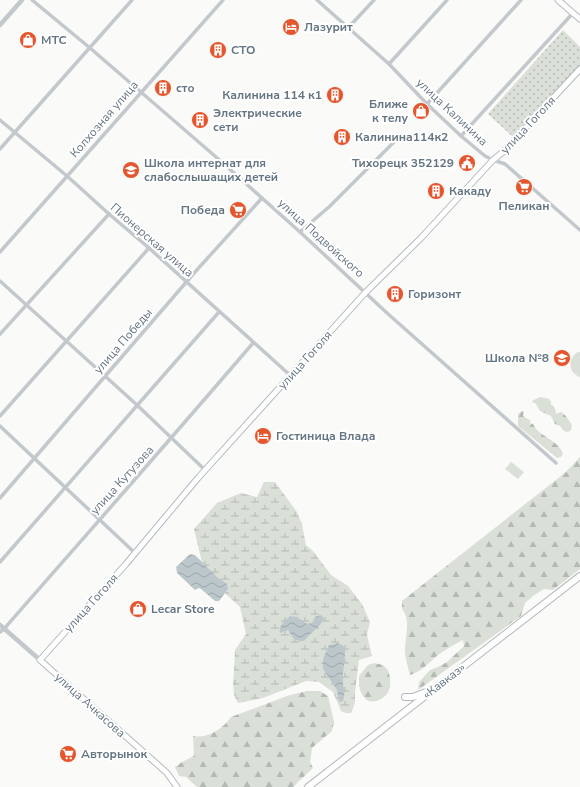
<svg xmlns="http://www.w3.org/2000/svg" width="580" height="787" font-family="'Nunito Sans',sans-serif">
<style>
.grass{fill:#dadfd7}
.forest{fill:url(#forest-firs)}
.wetland{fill:url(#wetland-marsh)}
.park{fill:url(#park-dots)}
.water{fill:url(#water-waves)}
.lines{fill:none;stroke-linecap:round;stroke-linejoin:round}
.secondary-casing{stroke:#b3babf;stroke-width:7}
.trunk-casing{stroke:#b4b9bd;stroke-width:8}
.minor{stroke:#c3c8cc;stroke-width:3.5}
.tertiary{stroke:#c3c8cc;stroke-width:4.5}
.secondary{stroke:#fff;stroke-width:5}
.trunk{stroke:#fff;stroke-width:6}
.labels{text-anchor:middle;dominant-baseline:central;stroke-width:4;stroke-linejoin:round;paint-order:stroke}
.poi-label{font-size:12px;font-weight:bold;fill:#657683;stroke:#fff;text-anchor:start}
.street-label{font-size:12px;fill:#657683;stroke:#fff}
</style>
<defs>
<pattern id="forest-firs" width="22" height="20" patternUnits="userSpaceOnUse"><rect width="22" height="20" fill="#dadfd7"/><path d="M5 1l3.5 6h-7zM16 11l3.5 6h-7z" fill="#b4b9b4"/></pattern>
<pattern id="wetland-marsh" width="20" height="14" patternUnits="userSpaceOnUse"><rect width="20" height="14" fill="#dadfd7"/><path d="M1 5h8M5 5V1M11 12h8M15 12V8" fill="none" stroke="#b4b9b4"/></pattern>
<pattern id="park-dots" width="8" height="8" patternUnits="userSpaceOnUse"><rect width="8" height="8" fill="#dadfd7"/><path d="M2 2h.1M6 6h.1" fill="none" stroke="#b4b9b4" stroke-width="1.8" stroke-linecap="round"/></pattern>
<pattern id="water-waves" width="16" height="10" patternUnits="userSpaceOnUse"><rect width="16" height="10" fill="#bbc7cb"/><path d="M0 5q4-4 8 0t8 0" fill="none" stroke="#9ca6aa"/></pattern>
</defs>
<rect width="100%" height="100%" fill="#fafaf8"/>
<g class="grass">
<path d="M578 352H580V377C568 373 567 358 578 352Z"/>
<path d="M511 462 524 472 518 479 505 469Z"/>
</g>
<g class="forest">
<path d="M540 397 549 399 551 402V405L555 408 556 414 561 412 565 415 572 425 571 430 568 432 564 431 560 426 555 424 551 416 540 411 536 404 532 401Z"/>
<path d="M522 411H524L523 416 531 421 529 423 533 424C539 437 559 440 563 454L561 457 557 458 518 426V414Z"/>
<path d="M580 457V569L553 590 544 589 533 596 525 603 521 616 418 690 419 682 430 670 438 667 447 662 464 646 463 640C455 644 446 649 438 655 428 663 423 671 410 675 408 668 406 660 405 653 404 638 412 621 402 609V601L566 472Z"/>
<path d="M374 663 383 665 388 670C390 676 392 687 388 692 384 700 370 706 364 697 359 692 359 683 359 676L368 665Z"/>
<path d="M307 691H320L328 696 334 722 332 731 312 748 310 762 313 768 293 787H197L186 777 179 776 175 767 182 762 194 756 193 736C207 739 223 729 231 717L287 696Z"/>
</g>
<path class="wetland" d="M264 482H275L297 512 302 524 306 545 313 551 331 575 348 586 362 604 370 622 367 635 372 656 359 660 355 692V703L351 713H346L341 711 333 692 319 682 306 681 263 698 238 703 234 695 233 683 234 672 235 650 246 634 240 607 205 575 194 529 217 503 241 493 257 497Z"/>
<path class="park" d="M563 30 580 47V65L513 137 488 114Z"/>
<g class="water">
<path d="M190 554 195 555 217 577 227 584 228 589 219 601H215L201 589 199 588 195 590 177 573 176 567Z"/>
<path d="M321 615 324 619C319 627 311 633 304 641 295 642 292 637 288 630L280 633C278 626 285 621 290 616L297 617 307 624 312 623 315 617Z"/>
<path d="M338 643 345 647C346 659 342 670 343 682 343 690 346 692 343 701L339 702 337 690 323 669V659L329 645Z"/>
</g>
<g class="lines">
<g class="secondary-casing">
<g id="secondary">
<path d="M558 0 580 19"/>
<path d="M177 787 167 773 40 660 126 564 198 478 365 293 421 238 493 160 503 152 580 69"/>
</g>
</g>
<g class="trunk-casing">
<g id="trunk">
<path d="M405 697H413L426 692"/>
<path d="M308 787 580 576"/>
</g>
</g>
<g class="minor">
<path d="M32 0 90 48 216 157 300 232 387 313 556 463"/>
<path d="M317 0 389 64 427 104 461 136 485 156 493 160 505 164 580 230"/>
<path d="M348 28 374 0"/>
<path d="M389 64 447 0"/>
<path d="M427 104 521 0"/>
<path d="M0 120 67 176 109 214 149 248 291 376"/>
<path d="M461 136 573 13"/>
<path d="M0 149 132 0"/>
<path d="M300 232 330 206 401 135"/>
<path d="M0 252 223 0"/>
<path d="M0 281 137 405 205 470"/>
<path d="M0 334 109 214"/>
<path d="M0 416 149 248"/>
<path d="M0 426 135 553"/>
<path d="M0 498 195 272 262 198"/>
<path d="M0 562 219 312"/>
<path d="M0 632 4 629C87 534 171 439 253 343"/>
</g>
<g class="tertiary">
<path d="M0 25 22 0"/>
<path d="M0 625 40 660"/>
</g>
<use href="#secondary" class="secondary"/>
<use href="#trunk" class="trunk"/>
</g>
<defs>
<g id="hotel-disc" transform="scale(0.9)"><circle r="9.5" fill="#e4572e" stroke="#fff"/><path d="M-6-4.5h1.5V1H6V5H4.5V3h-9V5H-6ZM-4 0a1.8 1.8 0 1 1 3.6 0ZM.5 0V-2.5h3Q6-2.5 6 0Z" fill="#fff"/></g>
<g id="shop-disc" transform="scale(0.9)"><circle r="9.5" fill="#e4572e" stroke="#fff"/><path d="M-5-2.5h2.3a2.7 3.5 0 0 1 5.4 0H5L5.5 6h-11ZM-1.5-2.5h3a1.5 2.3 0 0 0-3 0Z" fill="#fff"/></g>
<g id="building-disc" transform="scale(0.9)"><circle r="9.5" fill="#e4572e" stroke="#fff"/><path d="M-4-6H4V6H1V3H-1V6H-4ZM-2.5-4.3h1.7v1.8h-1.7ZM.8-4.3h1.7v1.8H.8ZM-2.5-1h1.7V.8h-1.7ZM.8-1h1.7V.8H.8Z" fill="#fff"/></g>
<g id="civic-disc" transform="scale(0.9)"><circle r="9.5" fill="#e4572e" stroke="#fff"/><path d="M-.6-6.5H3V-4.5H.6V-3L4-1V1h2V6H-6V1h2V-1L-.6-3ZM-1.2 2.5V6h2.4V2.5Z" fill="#fff"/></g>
<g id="school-disc" transform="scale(0.9)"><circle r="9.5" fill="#e4572e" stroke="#fff"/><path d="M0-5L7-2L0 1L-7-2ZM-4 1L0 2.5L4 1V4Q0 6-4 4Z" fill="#fff"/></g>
<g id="supermarket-disc" transform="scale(0.9)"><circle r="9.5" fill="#e4572e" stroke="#fff"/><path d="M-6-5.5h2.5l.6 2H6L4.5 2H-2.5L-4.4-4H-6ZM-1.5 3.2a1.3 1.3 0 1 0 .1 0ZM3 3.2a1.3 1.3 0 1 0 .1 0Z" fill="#fff"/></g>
</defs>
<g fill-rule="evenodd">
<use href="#hotel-disc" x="291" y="27"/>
<use href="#shop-disc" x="28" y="40"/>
<use href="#building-disc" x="218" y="50"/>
<use href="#building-disc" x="163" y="88"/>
<use href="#building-disc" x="335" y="95"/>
<use href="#shop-disc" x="421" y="111"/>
<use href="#building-disc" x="200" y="120"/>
<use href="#building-disc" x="342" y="137"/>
<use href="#civic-disc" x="467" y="163"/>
<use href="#school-disc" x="131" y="170"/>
<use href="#supermarket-disc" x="524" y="187"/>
<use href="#building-disc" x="436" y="191"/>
<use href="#supermarket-disc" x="238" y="210"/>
<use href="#building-disc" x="395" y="294"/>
<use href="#school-disc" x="562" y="358"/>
<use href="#hotel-disc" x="263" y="436"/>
<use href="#shop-disc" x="138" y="609"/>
<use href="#supermarket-disc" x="68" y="754"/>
</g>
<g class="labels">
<g class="poi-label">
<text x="304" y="27">Лазурит</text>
<text x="41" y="40">МТС</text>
<text x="231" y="50">СТО</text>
<text x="176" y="88">сто</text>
<text x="322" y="95" text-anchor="end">Калинина 114 к1</text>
<text x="408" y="104" text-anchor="end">Ближе<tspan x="408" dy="14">к телу</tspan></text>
<text x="213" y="113">Электрические<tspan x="213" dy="14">сети</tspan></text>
<text x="355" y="137">Калинина114к2</text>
<text x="144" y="163">Школа интернат для<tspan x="144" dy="14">слабослышащих детей</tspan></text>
<text x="454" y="163" text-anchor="end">Тихорецк 352129</text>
<text x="449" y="191">Какаду</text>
<text x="524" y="206" text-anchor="middle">Пеликан</text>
<text x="225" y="210" text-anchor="end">Победа</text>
<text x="408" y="294">Горизонт</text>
<text x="549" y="358" text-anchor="end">Школа №8</text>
<text x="276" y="436">Гостиница Влада</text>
<text x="151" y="609">Lecar Store</text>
<text x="81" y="754">Авторынок</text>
</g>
<g class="street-label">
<text transform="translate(452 112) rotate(43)">улица Калинина</text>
<text transform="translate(104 119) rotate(-49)">Колхозная улица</text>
<text transform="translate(528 125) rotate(-47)">улица Гоголя</text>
<text transform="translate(321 238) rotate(42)">улица Подвойского</text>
<text transform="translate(152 240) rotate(41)">Пионерская улица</text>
<text transform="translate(123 341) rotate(-49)">улица Победы</text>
<text transform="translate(305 360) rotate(-48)">улица Гоголя</text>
<text transform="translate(122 480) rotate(-48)">улица Кутузова</text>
<text transform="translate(91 603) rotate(-48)">улица Гоголя</text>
<text transform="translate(444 681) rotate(-38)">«Кавказ»</text>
<text transform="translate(90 705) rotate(42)">улица Ачкасова</text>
</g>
</g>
</svg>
